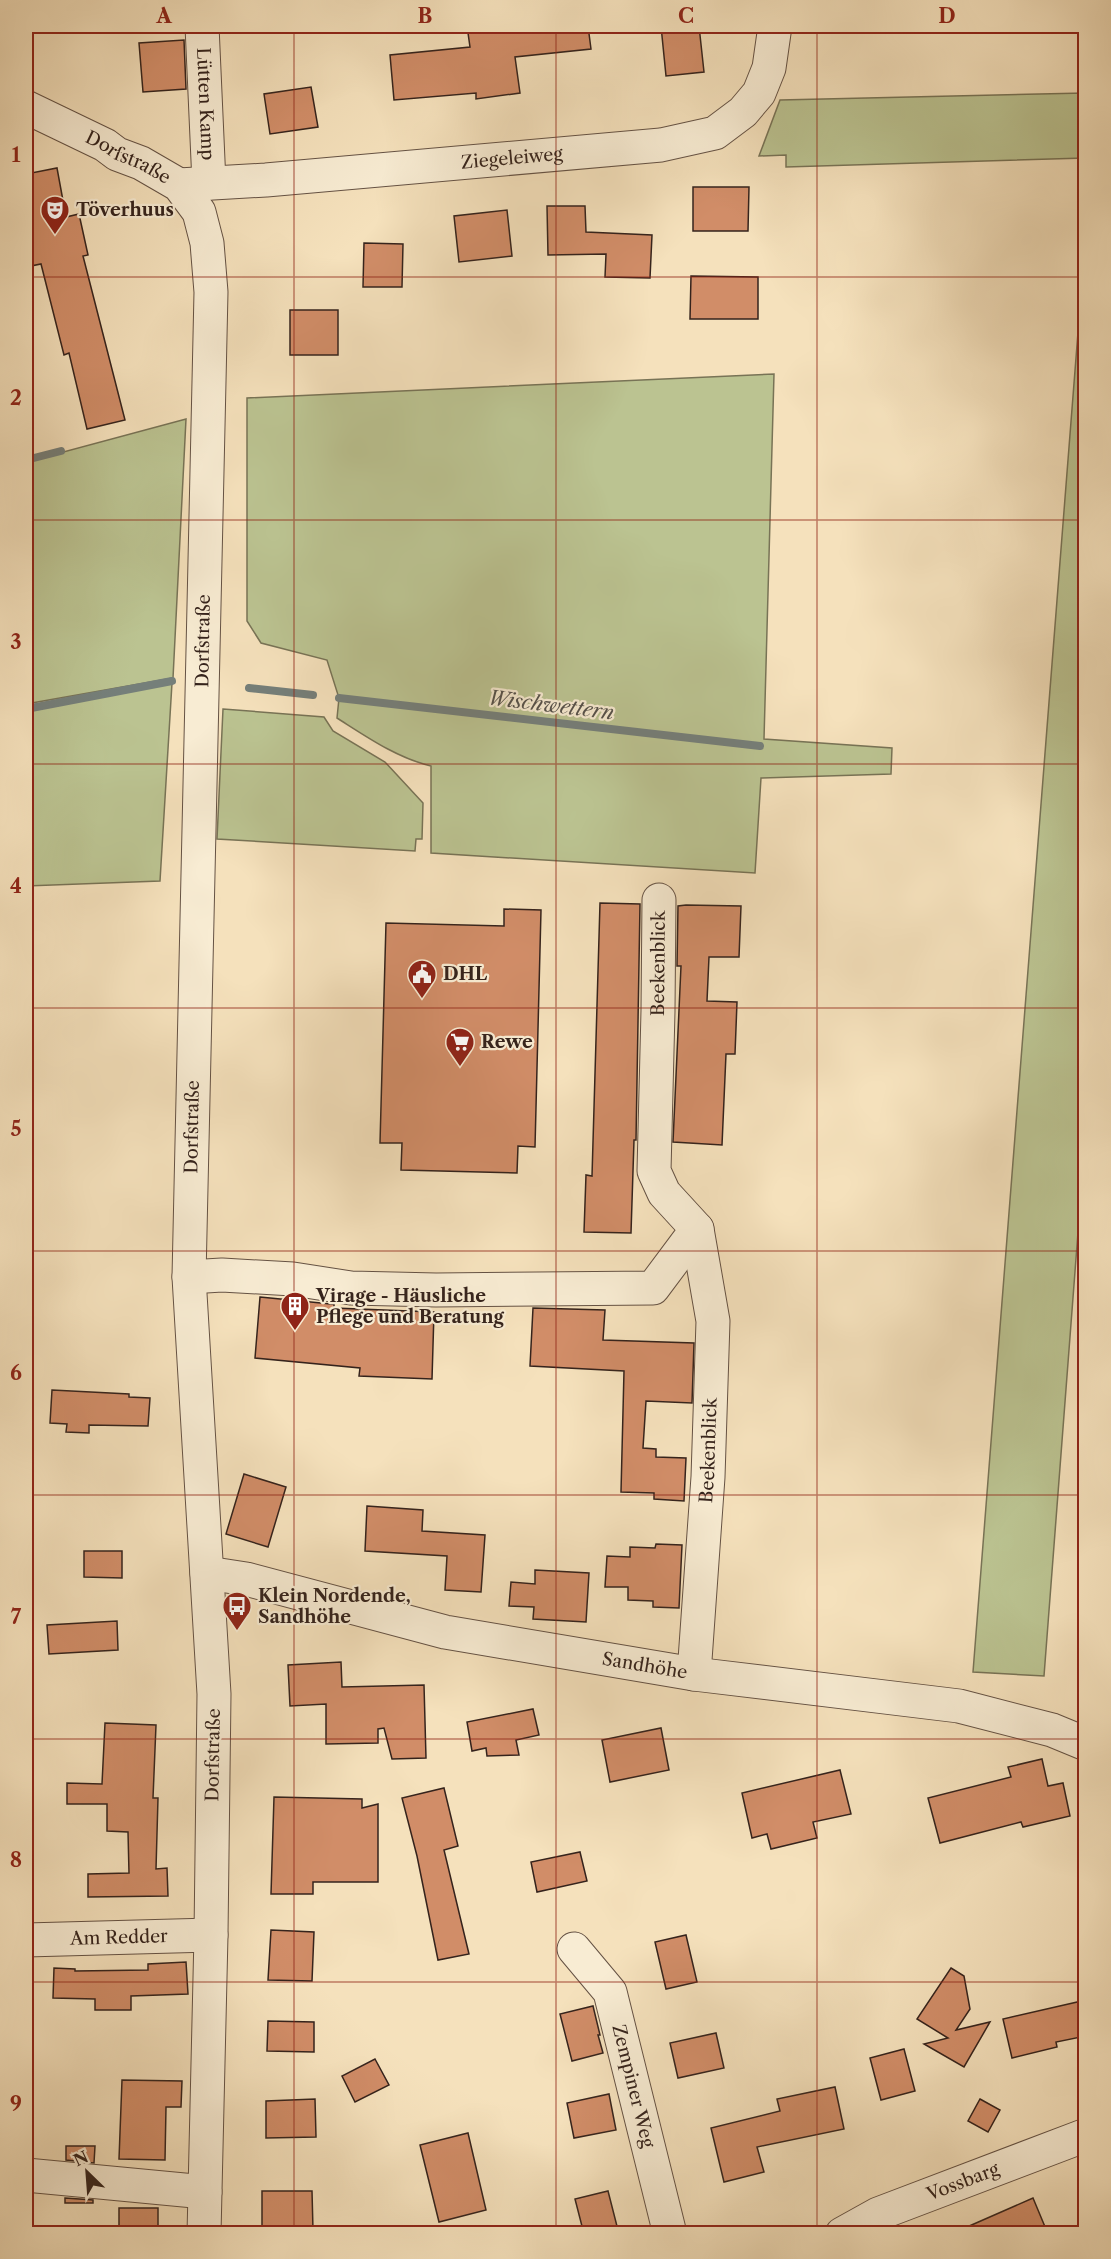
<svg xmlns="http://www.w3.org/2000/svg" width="1111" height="2259" font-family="'Libre Caslon Text',serif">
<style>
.green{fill:#bbc391;stroke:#787356;stroke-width:1.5}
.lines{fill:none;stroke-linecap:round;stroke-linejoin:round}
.stream{stroke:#757f7a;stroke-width:8}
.building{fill:#d18d68;stroke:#35231c;stroke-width:1.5}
.minor-casing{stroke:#655244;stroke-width:35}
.minor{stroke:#f8ecd3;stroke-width:33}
.grid{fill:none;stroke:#8f2418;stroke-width:1.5;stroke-opacity:0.55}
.labels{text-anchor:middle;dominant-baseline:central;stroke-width:4.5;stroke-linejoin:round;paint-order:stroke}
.street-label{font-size:18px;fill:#35231c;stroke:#f8ecd3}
.poi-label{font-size:18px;font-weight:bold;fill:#35231c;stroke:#f8ecd3;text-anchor:start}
.water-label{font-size:20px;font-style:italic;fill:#55514b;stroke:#f8ecd3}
.neatline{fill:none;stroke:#8f2418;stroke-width:2}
.grid-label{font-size:20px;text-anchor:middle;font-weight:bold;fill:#8f2418}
</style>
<rect width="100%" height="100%" fill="#f5e1bc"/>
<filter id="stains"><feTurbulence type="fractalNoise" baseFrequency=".00333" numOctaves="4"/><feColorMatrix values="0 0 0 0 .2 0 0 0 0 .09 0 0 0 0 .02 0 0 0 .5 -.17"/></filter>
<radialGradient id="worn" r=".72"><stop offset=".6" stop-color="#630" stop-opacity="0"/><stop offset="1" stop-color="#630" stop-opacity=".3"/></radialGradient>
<g class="green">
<path d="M1085 93V158L786 167V155L759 156 780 100Z"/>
<path d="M1085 243 1086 1128 1044 1676 973 1672Z"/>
<path d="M774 374 764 739 892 748 891 774 761 778 755 873 431 853V766C397 758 367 737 337 718L339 698 327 660 261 643 247 621V398Z"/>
<path d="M186 419 173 678 26 704V462Z"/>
<path d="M172 683 160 881 26 886V711Z"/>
<path d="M223 709 324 717 333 731 385 762 423 803 422 839H416L415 851 217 839Z"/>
</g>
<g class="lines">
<g class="stream">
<path d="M26 460 61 451"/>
<path d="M249 688 313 695"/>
<path d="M339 698 760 746"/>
<path d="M26 709 172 681"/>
</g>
</g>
<g class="building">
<path d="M525 26H588L591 49 515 57 520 93 476 99V93L394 100 390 55 470 47 468 33Z"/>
<path d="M661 26H699L704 72 666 76Z"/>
<path d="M184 40 186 89 143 92 139 43Z"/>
<path d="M311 87 318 127 270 134 264 94Z"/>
<path d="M57 168 66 217 79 214 88 255 83 256 125 420 87 429 69 353 64 355 41 264 26 267V174Z"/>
<path d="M693 187H749L748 231H693Z"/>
<path d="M547 206H585L586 232 652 235 650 278 605 277 606 254 548 255Z"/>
<path d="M507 210 512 256 459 262 454 216Z"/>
<path d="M364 243 403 244 402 287H363Z"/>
<path d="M691 276 758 277V319H690Z"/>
<rect x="290" y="310" width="48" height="45"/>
<path d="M600 903 640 904 636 1140H634L631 1233 584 1232 586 1175 592 1176Z"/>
<path d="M686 905 741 906 739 957H709L707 1001 737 1002 735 1054H726L722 1145 673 1142 681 966H677L678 906Z"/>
<path d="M504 909 541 910 535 1147 518 1146 517 1173 401 1170 402 1143H380L386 923 504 926Z"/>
<path d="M260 1297 331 1304H334V1308L434 1312 432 1379 359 1376 360 1368 255 1358Z"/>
<path d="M533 1308 605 1310 603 1340 694 1343 692 1403 646 1401 643 1448 656 1449V1457L686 1458 684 1501 654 1499V1493L621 1492 624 1371 530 1366Z"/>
<path d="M52 1390 129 1394V1397L150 1398 148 1426 89 1425V1433L66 1432 67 1424 50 1423Z"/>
<path d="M244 1474 286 1487 268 1547 226 1534Z"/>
<path d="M367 1506 423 1510 422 1531 485 1535 481 1592 445 1590 447 1556 365 1551Z"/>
<path d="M656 1544 682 1545 679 1608 653 1607V1601L628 1600V1587H605L607 1556 630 1557V1547L655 1548Z"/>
<path d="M84 1551H122V1578L84 1577Z"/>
<path d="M535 1570 589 1573 586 1622 533 1619 534 1607 509 1606 511 1582 535 1584Z"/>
<path d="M117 1621 118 1650 49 1654 47 1625Z"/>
<path d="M341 1662 342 1687 424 1685 426 1758 392 1759 384 1728 378 1729V1743L326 1744V1704L290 1706 288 1665Z"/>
<path d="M533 1709 539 1735 516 1740 519 1755 487 1756 486 1748 472 1751 467 1722Z"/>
<path d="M105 1723 156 1725 153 1798H158L156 1869 167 1868 168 1896 88 1897V1874L129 1873 128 1832 107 1831V1804H67V1783L102 1784Z"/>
<path d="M661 1728 669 1770 610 1782 602 1740Z"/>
<path d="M1042 1759 1048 1786 1063 1783 1070 1816 1023 1827 1021 1822 940 1843 928 1798 1011 1777 1008 1767Z"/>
<path d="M840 1770 851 1814 813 1822 817 1838 771 1849 767 1834 752 1838 742 1793Z"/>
<path d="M444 1788 458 1846 444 1850 469 1954 438 1960 417 1856 402 1798Z"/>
<path d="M274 1797 362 1799V1808L378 1804V1882H313V1894H271Z"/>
<path d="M580 1852 587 1881 537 1892 531 1862Z"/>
<path d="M271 1930 314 1932 312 1981 268 1980Z"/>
<path d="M686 1935 697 1982 666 1989 655 1942Z"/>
<path d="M186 1962 188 1994 131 1996V2010H95V1999L53 1998 54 1968 75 1969V1971L148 1970V1964Z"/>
<path d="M951 1968 964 1976 970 2009 956 2030 990 2022 964 2067 924 2044 948 2038 917 2019Z"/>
<path d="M1086 2000V2036L1056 2042 1057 2047 1012 2058 1003 2019Z"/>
<path d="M593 2006 600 2035H598L603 2053 572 2061 560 2014Z"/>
<path d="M268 2021 314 2022V2052L267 2051Z"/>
<path d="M716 2033 724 2068 678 2078 670 2043Z"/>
<path d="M904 2049 915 2091 881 2100 870 2058Z"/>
<path d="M375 2059 389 2085 355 2102 342 2076Z"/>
<path d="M122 2080 182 2081 181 2107H166L165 2160 119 2159Z"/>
<path d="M835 2087 844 2129 757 2147 764 2172 724 2182 711 2128 780 2111 777 2099Z"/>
<path d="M609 2094 616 2130 574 2138 567 2103Z"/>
<path d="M315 2099 316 2137 266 2138V2101Z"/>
<path d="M980 2099 1000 2110 988 2132 968 2121Z"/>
<path d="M468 2133 486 2210 439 2222 420 2145Z"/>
<path d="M66 2146H95L94 2163 66 2160Z"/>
<path d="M262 2191H312L313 2230 262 2231Z"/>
<path d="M608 2191 619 2234H584L575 2199Z"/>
<path d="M65 2198 93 2200V2203H65Z"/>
<path d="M1033 2198 1048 2234H951Z"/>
<rect x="119" y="2208" width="39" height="26"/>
</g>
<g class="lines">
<g class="minor-casing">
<g id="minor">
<path id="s1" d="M202 26 209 183"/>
<path id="s2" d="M26 107 105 145 117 154 141 163 179 185 199 212 207 243 211 292 189 1277 214 1694 211 1935 204 2234"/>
<path id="s3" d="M179 185 266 180 661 145 715 133 743 112 759 93 769 68 775 26"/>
<path id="s4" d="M189 1277 222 1275 293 1279 351 1288 436 1290 653 1288 697 1229 664 1193 654 1171 658 1011 659 900"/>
<path id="s5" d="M207 1573 246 1579 445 1632 694 1674 959 1706 1052 1730 1086 1744"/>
<path id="s6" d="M694 1674 708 1477 713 1321 697 1229"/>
<path id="s7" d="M26 1940 211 1935"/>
<path id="s8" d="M574 1949 610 1992 670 2234"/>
<path d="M26 2175 205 2192"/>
<path id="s9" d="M842 2234 878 2214 1086 2135"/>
</g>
</g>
<use href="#minor" class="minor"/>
</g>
<path class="grid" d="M294 26V2234M556 26V2234M817 26V2234M26 277H1086M26 520H1086M26 764H1086M26 1008H1086M26 1251H1086M26 1495H1086M26 1739H1086M26 1982H1086"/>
<defs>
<g id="theatre-pin" transform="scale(1.5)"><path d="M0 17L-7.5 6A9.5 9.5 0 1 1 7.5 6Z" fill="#8f2418" stroke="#f8ecd3"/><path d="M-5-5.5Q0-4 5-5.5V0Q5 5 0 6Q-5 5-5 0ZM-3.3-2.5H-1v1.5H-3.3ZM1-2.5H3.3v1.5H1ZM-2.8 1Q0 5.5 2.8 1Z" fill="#fff"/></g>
<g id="civic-pin" transform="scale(1.5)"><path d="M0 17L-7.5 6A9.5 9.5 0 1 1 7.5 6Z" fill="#8f2418" stroke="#f8ecd3"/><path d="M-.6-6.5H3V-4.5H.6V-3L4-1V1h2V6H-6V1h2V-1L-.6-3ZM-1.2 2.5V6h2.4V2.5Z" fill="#fff"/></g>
<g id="supermarket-pin" transform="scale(1.5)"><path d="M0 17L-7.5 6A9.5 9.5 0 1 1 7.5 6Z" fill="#8f2418" stroke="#f8ecd3"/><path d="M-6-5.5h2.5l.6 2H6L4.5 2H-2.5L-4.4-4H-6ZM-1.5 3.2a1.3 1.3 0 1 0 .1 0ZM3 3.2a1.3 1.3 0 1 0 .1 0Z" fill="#fff"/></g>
<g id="building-pin" transform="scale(1.5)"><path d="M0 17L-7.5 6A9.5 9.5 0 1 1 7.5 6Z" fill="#8f2418" stroke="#f8ecd3"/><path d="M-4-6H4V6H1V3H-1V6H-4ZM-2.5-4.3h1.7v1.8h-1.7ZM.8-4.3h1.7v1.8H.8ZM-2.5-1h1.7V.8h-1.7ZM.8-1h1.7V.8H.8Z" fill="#fff"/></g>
<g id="bus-pin" transform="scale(1.5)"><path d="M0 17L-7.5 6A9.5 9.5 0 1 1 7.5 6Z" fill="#8f2418" stroke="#f8ecd3"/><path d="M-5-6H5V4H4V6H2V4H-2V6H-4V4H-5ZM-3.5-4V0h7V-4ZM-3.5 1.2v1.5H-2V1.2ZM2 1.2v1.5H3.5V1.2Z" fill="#fff"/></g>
</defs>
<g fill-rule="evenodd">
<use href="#theatre-pin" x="55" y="210"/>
<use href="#civic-pin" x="422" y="974"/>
<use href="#supermarket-pin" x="460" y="1042"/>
<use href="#building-pin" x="295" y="1306"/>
<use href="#bus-pin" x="237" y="1606"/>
</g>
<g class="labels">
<g class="street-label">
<text stroke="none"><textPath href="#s1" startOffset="78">Lütten Kamp</textPath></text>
<text stroke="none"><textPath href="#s2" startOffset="114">Dorfstraße</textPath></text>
<text stroke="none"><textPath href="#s3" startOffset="334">Ziegeleiweg</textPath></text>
<text transform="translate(203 641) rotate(-89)">Dorfstraße</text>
<text stroke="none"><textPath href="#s4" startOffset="819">Beekenblick</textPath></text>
<text transform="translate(192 1127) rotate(-89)">Dorfstraße</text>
<text stroke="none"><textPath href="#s6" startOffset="224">Beekenblick</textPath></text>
<text stroke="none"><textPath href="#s5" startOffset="448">Sandhöhe</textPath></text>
<text transform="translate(213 1755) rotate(-89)">Dorfstraße</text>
<text stroke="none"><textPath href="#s7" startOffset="93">Am Redder</textPath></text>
<text stroke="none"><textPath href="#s8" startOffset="153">Zempiner Weg</textPath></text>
<text stroke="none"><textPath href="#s9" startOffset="132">Vossbarg</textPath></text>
</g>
<g class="poi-label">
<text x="76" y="210">Töverhuus</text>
<text x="443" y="974">DHL</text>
<text x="481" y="1042">Rewe</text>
<text x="316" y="1296">Virage - Häusliche<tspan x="316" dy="21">Pflege und Beratung</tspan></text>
<text x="258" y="1596">Klein Nordende,<tspan x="258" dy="21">Sandhöhe</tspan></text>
</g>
<g class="water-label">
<text transform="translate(551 705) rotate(7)">Wischwettern</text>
</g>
</g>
<rect width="1111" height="2259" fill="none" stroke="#f5e1bc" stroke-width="66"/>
<g transform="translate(87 2172) rotate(335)" stroke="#f8ecd3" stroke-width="4.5" paint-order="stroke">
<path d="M0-4.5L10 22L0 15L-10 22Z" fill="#35231c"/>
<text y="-9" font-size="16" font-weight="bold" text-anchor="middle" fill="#35231c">N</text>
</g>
<rect x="33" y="33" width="1045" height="2193" class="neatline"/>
<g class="grid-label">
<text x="164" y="23">A</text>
<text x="425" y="23">B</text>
<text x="686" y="23">C</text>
<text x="947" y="23">D</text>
<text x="16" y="162">1</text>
<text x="16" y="405">2</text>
<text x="16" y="649">3</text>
<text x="16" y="893">4</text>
<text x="16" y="1136">5</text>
<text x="16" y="1380">6</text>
<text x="16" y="1624">7</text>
<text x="16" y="1867">8</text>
<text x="16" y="2111">9</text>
</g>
<rect width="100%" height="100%" filter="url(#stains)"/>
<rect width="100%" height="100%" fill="url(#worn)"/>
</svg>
